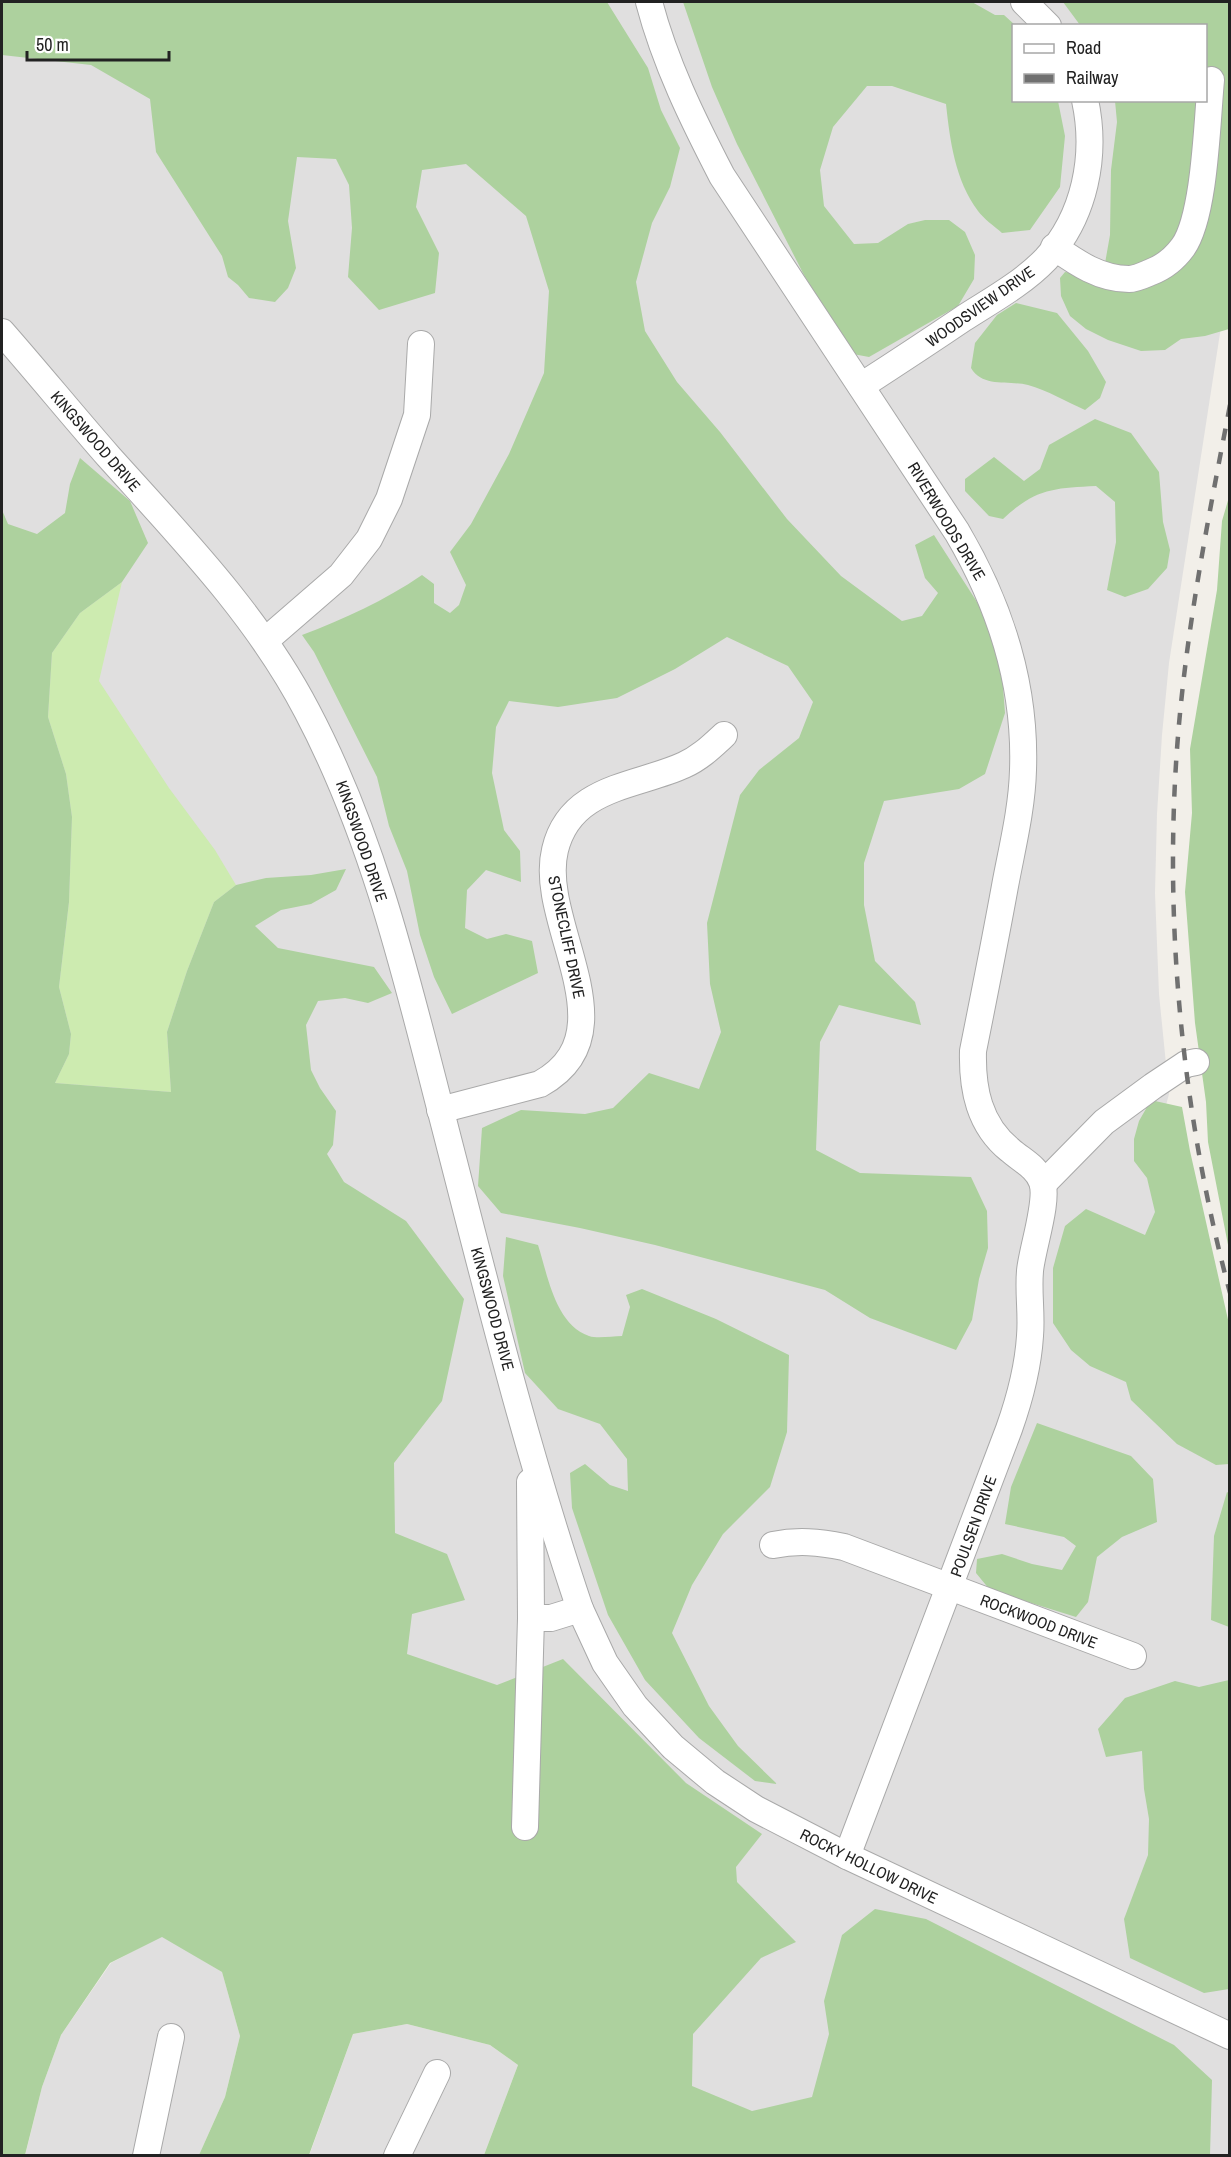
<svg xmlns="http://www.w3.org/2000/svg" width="1231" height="2157" font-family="'Archivo Narrow',sans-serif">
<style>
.residential{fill:#e0dfdf;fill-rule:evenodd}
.grass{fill:#cdebb0}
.forest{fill:#add19e}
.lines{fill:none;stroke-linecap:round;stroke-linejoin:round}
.minor-casing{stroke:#a9a9a9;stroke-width:28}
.minor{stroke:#fff;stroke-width:26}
.rail{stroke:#707070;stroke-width:4.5;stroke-dasharray:12 12;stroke-linecap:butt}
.labels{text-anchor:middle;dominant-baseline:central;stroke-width:5;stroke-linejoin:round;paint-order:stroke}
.street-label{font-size:16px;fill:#222;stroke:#fff}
</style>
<rect width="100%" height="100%" fill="#f2efe9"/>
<g class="residential">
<path d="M484 2H1229V275L1169 663 1162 735 1157 814 1155 893 1159 994 1169 1094 1165 1109 1229 1385V2155H671L2 1444V33ZM1014 26H1206V100H1014Z"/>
<path d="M162 1936 222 1972 240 2036 225 2097 199 2155 25 2156 42 2087 61 2035 111 1963Z"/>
<path d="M407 2024 490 2045 518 2065 484 2155 309 2156 353 2034Z"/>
</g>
<path class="grass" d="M122 582 99 681 169 788 215 850 236 885 214 902 187 971 167 1032 171 1092 55 1083 69 1054 71 1034 59 987 69 902 72 817 66 774 48 717 52 653 80 613Z"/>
<g class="forest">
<path d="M2 2H607L648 68 661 110 680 148 670 187 652 223 636 282 645 331 677 382 720 432 787 519 841 576 902 621 922 616 938 593 925 578 915 545 934 535 986 616 1002 674 1005 713 985 774 959 789 884 801 864 863V905L875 961 915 1002 921 1025 839 1005 820 1042 816 1150 860 1173 971 1177 987 1211 988 1248 979 1279 972 1320 956 1350 870 1318 825 1290 655 1245 580 1228 501 1213 478 1186 482 1128 521 1110 585 1114 613 1108 649 1073 699 1089 721 1032 710 984 707 923 740 795 759 770 799 738 813 702 788 666 727 637 675 669 617 698 558 707 509 701 496 727 492 773 504 830 520 851 521 882 486 870 467 890 465 928 487 939 506 934 532 941 538 973 452 1014 434 977 420 935 407 871 389 826 377 777 314 652 302 635C344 619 384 601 422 575L434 584V603L450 613 459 605 466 585 450 552 471 524 509 454 544 373 549 291 526 216 466 164 422 170 416 207 439 253 435 293 379 310 348 277 352 228 349 185 336 159 297 157 288 221 296 268 288 288 275 302 249 298 238 285 228 277 222 256 156 152 150 99 91 65 2 55Z"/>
<path d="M683 2H972L995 15H1004L1015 25 1014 26V100L1058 101 1065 136 1060 187 1030 230 1002 233C994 226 984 219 978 211 955 180 950 141 946 104L892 86H867L833 127 820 170 824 206 854 244 878 243 908 224 925 220H949L965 232 975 255 974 279 958 306 869 357 853 354 804 275 737 144 712 87Z"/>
<path d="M1063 2H1229V329L1205 336 1181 339 1165 350 1141 351 1108 340 1086 329 1070 316 1061 296 1060 278 1065 272 1087 275 1101 286 1110 235 1111 170 1117 122 1115 101 1206 100V26L1080 25Z"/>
<path d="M1016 303 1057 313 1088 351 1106 382 1100 398 1085 410C1067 402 1047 390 1028 385 1008 380 983 388 971 368L975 343 997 315Z"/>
<path d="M1095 419 1131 433 1159 472 1163 522 1170 550 1167 568 1148 589 1125 597 1107 590 1116 542 1115 502 1096 486C1053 488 1035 489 1003 519L989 516 965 491V479L994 457 1024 481 1040 469 1049 445Z"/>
<path d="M80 458 130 501 148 543 122 582 80 613 52 653 48 717 66 774 72 817 69 902 59 987 71 1034 69 1054 55 1083 171 1092 167 1032 187 971 214 902 236 885 266 878 311 875 346 869 336 890 311 904 281 910 255 926 278 948 374 967 392 993 368 1003 345 998 318 1001 306 1025 311 1070 320 1088 336 1111 333 1145 327 1154 344 1182 406 1221 464 1299 442 1401 394 1463 395 1533 447 1554 465 1600 412 1614 407 1654 497 1685 563 1659 686 1783 762 1834 736 1867 737 1882 796 1942 761 1958 693 2034 692 2086 752 2111 812 2097 829 2034 824 2001 842 1935 875 1909 926 1919 1174 2045 1212 2080 1210 2155H484L518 2065 490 2045 407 2024 353 2034 309 2155H199L225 2097 240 2036 222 1972 162 1937 110 1963 61 2035 42 2087 25 2155H2V510L8 524 37 534 65 513 70 484Z"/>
<path d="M1229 497V1250L1208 1142 1206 1102 1195 1023 1185 892 1192 813 1190 749 1217 590 1222 521Z"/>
<path d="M1155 1101 1182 1107 1190 1151 1229 1324V1464L1216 1465 1177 1444 1131 1400 1126 1382 1090 1366 1071 1350 1053 1323V1268L1065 1226 1086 1209 1145 1235 1155 1212 1147 1178 1134 1161V1139L1139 1121 1147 1107Z"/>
<path d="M506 1237 538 1245C548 1276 555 1324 589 1336 598 1339 612 1336 622 1336L630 1307 626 1295 642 1289 716 1319 789 1355 787 1432 770 1487 723 1534 692 1585 672 1633 709 1706 738 1746 777 1784 755 1781 699 1738 645 1680 608 1615 572 1508 570 1473 585 1464 610 1485 628 1491 627 1459 600 1424 558 1409 525 1373 503 1276Z"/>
<path d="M1037 1423 1131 1456 1153 1479 1157 1522 1122 1537 1097 1557 1088 1602 1076 1617 990 1590 976 1573 977 1559 1002 1554 1032 1564 1062 1570 1076 1546 1064 1537 1005 1524 1011 1487Z"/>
<path d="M1227 1492 1230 1494 1229 1627 1211 1620 1214 1536Z"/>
<path d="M1229 1680V1989L1204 1993 1130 1958 1124 1919 1148 1855 1149 1819 1144 1789 1142 1751 1106 1757 1098 1729 1125 1698 1175 1681 1199 1687Z"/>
</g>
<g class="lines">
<g class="minor-casing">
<g id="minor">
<path d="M649 2C665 63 693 120 722 176L957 532C1000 605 1026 685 1023 770 1022 809 1012 848 1005 886 995 941 984 996 973 1051 972 1089 979 1125 1010 1150 1021 1160 1037 1167 1042 1182 1049 1200 1032 1249 1030 1271 1028 1293 1032 1314 1030 1336 1028 1368 1020 1398 1009 1429L847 1856"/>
<path d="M1024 2 1048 26"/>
<path d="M1054 247C1077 263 1100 279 1129 279 1136 279 1144 275 1151 272 1164 267 1175 258 1183 247 1205 216 1207 121 1211 80"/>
<path d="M2 332C38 373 73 416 109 457 181 537 257 615 307 711 372 834 405 971 439 1104 483 1274 524 1443 580 1609L551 1618H531L525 1827"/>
<path d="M861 386C895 364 930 341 964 318 992 300 1023 283 1046 259 1085 216 1097 156 1085 100"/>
<path d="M266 640 341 575 369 539 389 499 417 415 421 344"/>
<path d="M440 1110 540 1084C633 1033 537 923 555 850 570 786 636 787 684 765 700 758 712 746 724 735"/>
<path d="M1043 1184 1104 1122 1153 1086 1186 1064 1196 1062"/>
<path d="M530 1482 531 1618"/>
<path d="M773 1545C798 1540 819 1542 844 1547L1133 1656"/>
<path d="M580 1609 605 1663 635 1706 673 1747 715 1782 756 1809 847 1856 1230 2036"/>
<path d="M146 2156 171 2037"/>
<path d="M397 2156 437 2073"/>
</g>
</g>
<use href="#minor" class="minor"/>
<path class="rail" d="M1230 405C1209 515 1187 624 1178 736 1163 920 1182 1115 1230 1293"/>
</g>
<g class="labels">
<g class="street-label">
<text transform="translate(980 306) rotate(-35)">WOODSVIEW DRIVE</text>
<text transform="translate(96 441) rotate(49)">KINGSWOOD DRIVE</text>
<text transform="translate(947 521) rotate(59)">RIVERWOODS DRIVE</text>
<text transform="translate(362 841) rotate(71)">KINGSWOOD DRIVE</text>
<text transform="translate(567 937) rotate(78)">STONECLIFF DRIVE</text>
<text transform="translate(493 1309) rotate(75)">KINGSWOOD DRIVE</text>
<text transform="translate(973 1526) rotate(-70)">POULSEN DRIVE</text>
<text transform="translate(1039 1621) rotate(21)">ROCKWOOD DRIVE</text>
<text transform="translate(869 1866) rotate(26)">ROCKY HOLLOW DRIVE</text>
</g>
</g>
<rect width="1231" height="2157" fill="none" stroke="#222222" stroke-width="6"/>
<rect x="1012" y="24" width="195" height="78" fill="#ffffff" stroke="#a7a7a7" stroke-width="1.5"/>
<rect x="1024" y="44" width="30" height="9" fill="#ffffff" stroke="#a7a7a7" stroke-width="1.5"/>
<text x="1066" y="54" font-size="18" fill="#222222">Road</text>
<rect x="1024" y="74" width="30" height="9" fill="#707070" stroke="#a7a7a7" stroke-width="1.5"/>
<text x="1066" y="84" font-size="18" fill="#222222">Railway</text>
<path d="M27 51v9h142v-9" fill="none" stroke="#222222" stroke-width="3"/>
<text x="36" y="51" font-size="18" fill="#222222" stroke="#ffffff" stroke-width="4.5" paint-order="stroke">50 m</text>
</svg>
